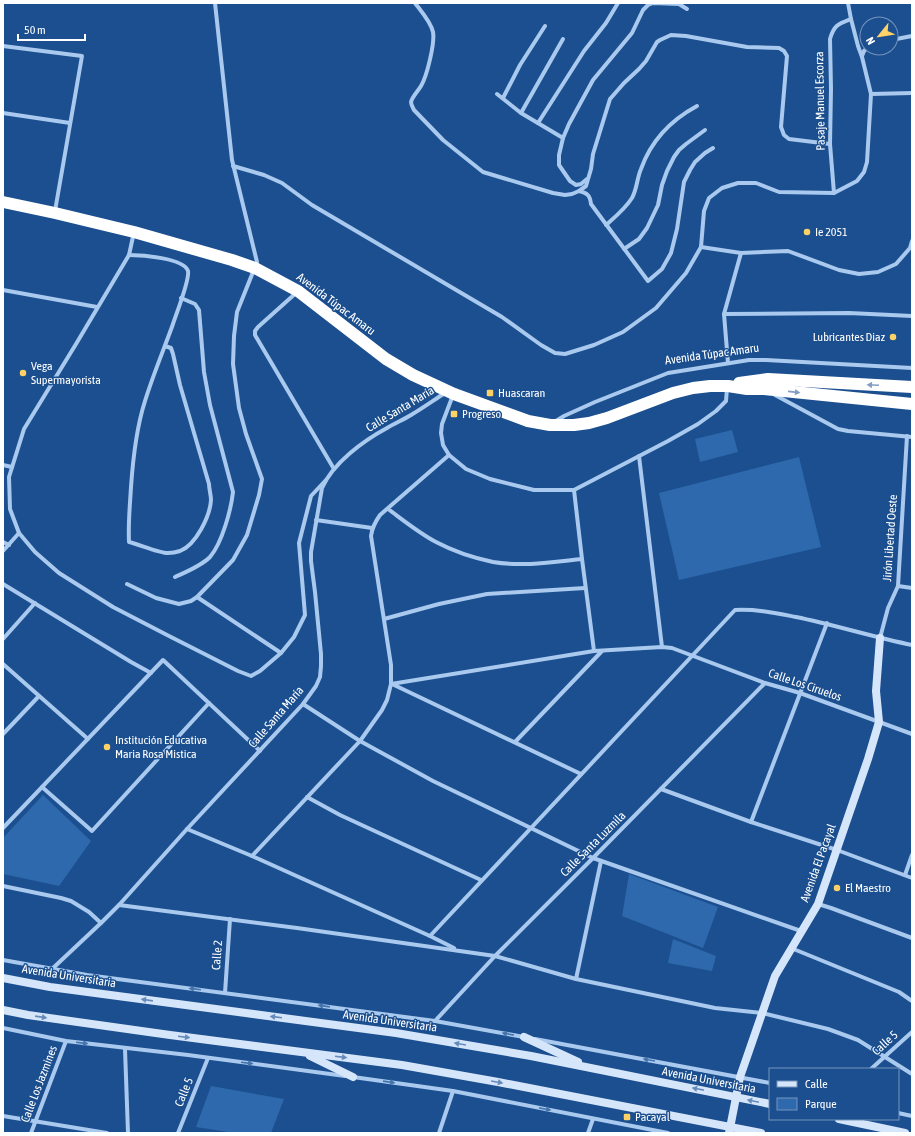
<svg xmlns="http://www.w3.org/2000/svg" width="915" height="1136" font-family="'Asap Condensed',sans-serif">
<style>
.green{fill:#2e69ad}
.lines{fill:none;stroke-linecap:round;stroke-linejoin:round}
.street{stroke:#a9c9ee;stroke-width:4}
.secondary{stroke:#d6e6fa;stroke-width:8}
.highway{stroke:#fff;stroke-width:12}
.oneway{fill:#829ec1}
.oneway2{fill:#4674ac}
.oneway3{fill:#668bba}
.poi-dot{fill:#ffd166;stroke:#1b4f8f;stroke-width:1.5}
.labels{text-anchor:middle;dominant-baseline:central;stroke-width:3;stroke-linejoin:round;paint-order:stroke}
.street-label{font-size:12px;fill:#fff;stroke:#1b4f8f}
.poi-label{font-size:12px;fill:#fff;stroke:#1b4f8f;text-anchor:start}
</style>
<rect width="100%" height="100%" fill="#1b4f8f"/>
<g class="green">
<path d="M732 430 738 452 700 462 695 439Z"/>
<path d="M799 457 821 547 679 580 659 493Z"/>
<path d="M43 795 91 841 59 886 3 874V838Z"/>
<path d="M629 874 718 907 703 948 622 916Z"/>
<path d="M673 939 716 956 712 971 668 963Z"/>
<path d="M211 1086 284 1099 271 1133H234L196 1127Z"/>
</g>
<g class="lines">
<g class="street">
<path d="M415 3C421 11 431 22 433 32 435 43 427 76 421 86 418 91 412 97 411 102 411 105 413 108 414 110L443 140 483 172 553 193 565 195 572 194 579 191 586 186 591 169 593 154 610 99 624 83 639 69 646 61 657 42 660 40 671 35 686 36 747 47 779 48 784 51 787 56 781 127 784 135 789 139 830 144"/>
<path d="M891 40 912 36"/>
<path d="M3 46 82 56 55 211"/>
<path d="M862 56 864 51 867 48"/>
<path d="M497 94 521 113 563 138"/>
<path d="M871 94 912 93"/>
<path d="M503 98 520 65 545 26"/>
<path d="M3 113 70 123"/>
<path d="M521 113 563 39"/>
<path d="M538 123 584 51 606 23 618 3"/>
<path d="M233 166 264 175 282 183 312 205 502 317 541 345 555 353 565 354 594 345 623 332 656 308 686 273 701 247 704 211 709 198 722 188 738 183H756L779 192 834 193 857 181 864 172 867 162 871 94 862 57 858 46 851 19 848 3"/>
<path d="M587 179 581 184 576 185 570 181 559 165V155L563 138 569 124 593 80 632 33 643 10 648 5 653 3 679 4 687 9"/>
<path d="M579 191C587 193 590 195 591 204L648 281 662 269 671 253 677 229 684 182 690 170 695 162 705 153 713 148"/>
<path d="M834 193 830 144 831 89 830 39C834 25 838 24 851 19"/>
<path d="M606 225C615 217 625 209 632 198 637 189 637 178 641 169 651 141 671 120 697 106"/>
<path d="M134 232 129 255 76 344 24 429 9 477 10 509 19 533 35 552 59 573 113 607 169 636 238 671 251 676 260 671 281 653 294 637 305 615 299 543 311 496 326 480"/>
<path d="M701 247 741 253 788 251 839 270 859 274 878 272 896 264 910 248 912 241"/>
<path d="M624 249 639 239 647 228 658 205 662 185 667 171 674 157 679 150 686 144 705 130"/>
<path d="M129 255C141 255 184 258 188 271 190 280 176 314 173 324 164 349 153 375 145 401 136 429 133 458 131 487 130 505 128 523 129 542 138 544 159 553 168 553 171 553 177 552 180 551 196 545 210 516 211 500 211 495 209 489 209 484L180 385 173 354 171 348 165 346"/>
<path d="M3 290 97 307"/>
<path d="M296 293 258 327 255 331V335L334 469"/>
<path d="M724 314 849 313 912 316"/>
<path d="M728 363 724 314 741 253"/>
<path d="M453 395 442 424 441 433 443 445 449 455 466 469 490 479 534 490H574L668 441 698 424 716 411 726 401 727 388"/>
<path d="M775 395 838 429 848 431 912 437"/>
<path d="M556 421 564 416 595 402 668 373 749 360H766L912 368"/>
<path d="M639 456 662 647"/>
<path d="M3 465 12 467"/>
<path d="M574 490 582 559 594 651"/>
<path d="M388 509C403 520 419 533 436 542 453 551 474 558 493 562 522 567 553 562 582 559"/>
<path d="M316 520 372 528"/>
<path d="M3 542 9 545"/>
<path d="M3 551 19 533"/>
<path d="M175 577C186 572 201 566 210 557 222 543 231 510 233 492L210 405 204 372 199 310 195 304 181 298"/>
<path d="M3 584 131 662 151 673"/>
<path d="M127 584 156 598 179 604 191 601 197 597 233 560 247 535 259 495 262 479 246 434 239 408 233 364 234 336 237 312 257 262 232 160 215 3"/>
<path d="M898 586 912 588"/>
<path d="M197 597 281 653"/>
<path d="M384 619 439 604 487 594 585 588"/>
<path d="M880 638 888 608 898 586 907 436"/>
<path d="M3 639 35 603"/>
<path d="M3 664 88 739"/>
<path d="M391 684 594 651 662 647 672 648 765 683 800 693 912 734"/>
<path d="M392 684 581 774"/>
<path d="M303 704 360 741 433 781 593 858 801 931"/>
<path d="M3 734 39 696"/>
<path d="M515 742 602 651"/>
<path d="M42 787 92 831 209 703"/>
<path d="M661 789 751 822 837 850 912 878"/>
<path d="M307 797 340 815 481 880"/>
<path d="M751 822 827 623"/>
<path d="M3 828 163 660 260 751"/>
<path d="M187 829 252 856 430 936 454 948"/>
<path d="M252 856 360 741 382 710 387 700 391 684V665L371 536C372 528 375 522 380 515L449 455"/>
<path d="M905 875 912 855"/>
<path d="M3 886 61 898 71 901 89 912 101 923"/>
<path d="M818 904 831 908 912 938"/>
<path d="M119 905 297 928 495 956 576 979 715 1008 762 1013 828 1029 858 1040 912 1074"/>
<path d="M430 936 735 610C757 609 775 613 796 617 835 625 873 637 912 645"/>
<path d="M791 948 899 992 912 1001"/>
<path d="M3 960 87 975 435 1021 524 1037"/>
<path d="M52 969 101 923 119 905 187 829 303 704 316 686 320 677 321 666V654L315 592 311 561V552L322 488C333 463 363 441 387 428 395 423 403 420 411 415 423 408 434 400 445 393"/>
<path d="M576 979 601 861"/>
<path d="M225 993 230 919"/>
<path d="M435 1021 495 956 593 858 765 683"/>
<path d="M3 1028 66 1041 188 1055 345 1076"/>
<path d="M535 1039 770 1083"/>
<path d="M125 1049 128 1133"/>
<path d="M871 1069 912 1032"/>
<path d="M353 1077 453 1091 668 1133"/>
<path d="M898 1113 912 1116"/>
<path d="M3 1116 107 1133"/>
<path d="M31 1133 66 1041"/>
<path d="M178 1133 208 1058"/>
<path d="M439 1133 453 1091"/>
<path d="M588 1133 593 1119"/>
</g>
<g class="secondary">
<path d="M3 978 50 987 396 1033 531 1056 770 1104"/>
<path d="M3 1010 28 1015 170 1035 402 1065 498 1082 761 1133"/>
<path d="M524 1037 578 1062"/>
<path d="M310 1056 353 1077"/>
<path d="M839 1119 905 1133"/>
<path d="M729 1133 740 1077 775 976 818 904 868 759 879 722 876 691 880 638"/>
</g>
<g class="highway">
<path d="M3 202 55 213 134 232 232 260 255 268 298 291 386 359 413 375 454 394 528 421 550 425H574L589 423 607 418 673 393 693 388 710 386H728L747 389H764L912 404"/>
<path d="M739 383 768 379 912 387"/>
</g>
</g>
<defs><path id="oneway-solid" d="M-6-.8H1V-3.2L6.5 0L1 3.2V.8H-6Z"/></defs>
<g class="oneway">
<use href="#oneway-solid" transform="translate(873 385) rotate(-177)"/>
<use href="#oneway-solid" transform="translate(794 392) rotate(6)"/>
</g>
<g class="oneway2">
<use href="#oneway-solid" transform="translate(195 989) rotate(-173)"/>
<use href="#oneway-solid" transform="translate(324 1006) rotate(-172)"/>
<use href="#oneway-solid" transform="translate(508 1034) rotate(-169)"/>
<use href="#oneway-solid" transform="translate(82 1043) rotate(7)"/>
<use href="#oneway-solid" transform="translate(649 1060) rotate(-170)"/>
<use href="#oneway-solid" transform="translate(247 1063) rotate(7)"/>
<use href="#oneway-solid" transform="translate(389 1082) rotate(8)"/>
<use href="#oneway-solid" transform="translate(545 1109) rotate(11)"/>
</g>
<g class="oneway3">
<use href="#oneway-solid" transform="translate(147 1000) rotate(-172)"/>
<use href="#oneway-solid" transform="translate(41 1017) rotate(8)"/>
<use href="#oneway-solid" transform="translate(276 1017) rotate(-173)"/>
<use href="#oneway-solid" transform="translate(184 1037) rotate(7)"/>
<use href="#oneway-solid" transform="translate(460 1044) rotate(-170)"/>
<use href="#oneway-solid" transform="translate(341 1057) rotate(7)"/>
<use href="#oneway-solid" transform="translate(497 1082) rotate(10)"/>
<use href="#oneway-solid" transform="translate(698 1089) rotate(-169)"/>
<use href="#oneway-solid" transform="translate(753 1101) rotate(-168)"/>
</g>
<g class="poi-dot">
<circle cx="807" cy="232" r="4"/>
<circle cx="893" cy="337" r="4"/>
<circle cx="23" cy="373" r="4"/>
<rect x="486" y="389" width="8" height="8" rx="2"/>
<rect x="450" y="410" width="8" height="8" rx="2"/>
<circle cx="107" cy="747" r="4"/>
<circle cx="837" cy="888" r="4"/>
<rect x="623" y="1113" width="8" height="8" rx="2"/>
</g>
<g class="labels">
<g class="street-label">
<text transform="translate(820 101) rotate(-91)">Pasaje Manuel Escorza</text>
<text transform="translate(336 304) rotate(37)">Avenida Túpac Amaru</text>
<text transform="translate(712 354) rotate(-8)">Avenida Túpac Amaru</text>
<text transform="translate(400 409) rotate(-31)">Calle Santa María</text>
<text transform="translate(890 538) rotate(-86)">Jirón Libertad Oeste</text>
<text transform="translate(805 685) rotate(19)">Calle Los Ciruelos</text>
<text transform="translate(276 717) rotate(-49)">Calle Santa María</text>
<text transform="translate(593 844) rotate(-45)">Calle Santa Luzmila</text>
<text transform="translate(818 863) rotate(-70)">Avenida El Pacayal</text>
<text transform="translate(217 955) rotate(-86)">Calle 2</text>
<text transform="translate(69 976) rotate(9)">Avenida Universitaria</text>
<text transform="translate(390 1021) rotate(8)">Avenida Universitaria</text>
<text transform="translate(885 1043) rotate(-42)">Calle 5</text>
<text transform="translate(709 1080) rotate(11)">Avenida Universitaria</text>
<text transform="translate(39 1084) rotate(-69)">Calle Los Jazmines</text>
<text transform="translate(184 1092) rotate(-68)">Calle 5</text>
</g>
<g class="poi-label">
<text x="815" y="232">Ie 2051</text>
<text x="885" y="337" text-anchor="end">Lubricantes Diaz</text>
<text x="31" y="366">Vega<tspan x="31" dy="14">Supermayorista</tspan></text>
<text x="498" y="393">Huascaran</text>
<text x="462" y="414">Progreso</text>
<text x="115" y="740">Institución Educativa<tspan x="115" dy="14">Maria Rosa Mistica</tspan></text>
<text x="845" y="888">El Maestro</text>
<text x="635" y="1117">Pacayal</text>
</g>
</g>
<rect width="915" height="1136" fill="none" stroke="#ffffff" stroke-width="8"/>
<rect x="769" y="1068" width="130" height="52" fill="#1b4f8f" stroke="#7695bc"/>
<rect x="777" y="1081" width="20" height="6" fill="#d6e6fa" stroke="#7695bc"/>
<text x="805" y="1088" font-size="12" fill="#ffffff">Calle</text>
<rect x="777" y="1098" width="20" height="12" fill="#2e69ad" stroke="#7695bc"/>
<text x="805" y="1108" font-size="12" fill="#ffffff">Parque</text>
<g transform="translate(879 36) rotate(240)"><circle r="19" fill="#1b4f8f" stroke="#7695bc"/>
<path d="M0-3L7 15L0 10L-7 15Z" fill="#ffd166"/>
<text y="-6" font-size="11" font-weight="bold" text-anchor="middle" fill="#ffffff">N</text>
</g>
<path d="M18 34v6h67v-6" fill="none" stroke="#ffffff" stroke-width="2"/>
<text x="24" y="34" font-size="12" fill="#ffffff" stroke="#1b4f8f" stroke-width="3" paint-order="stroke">50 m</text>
</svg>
